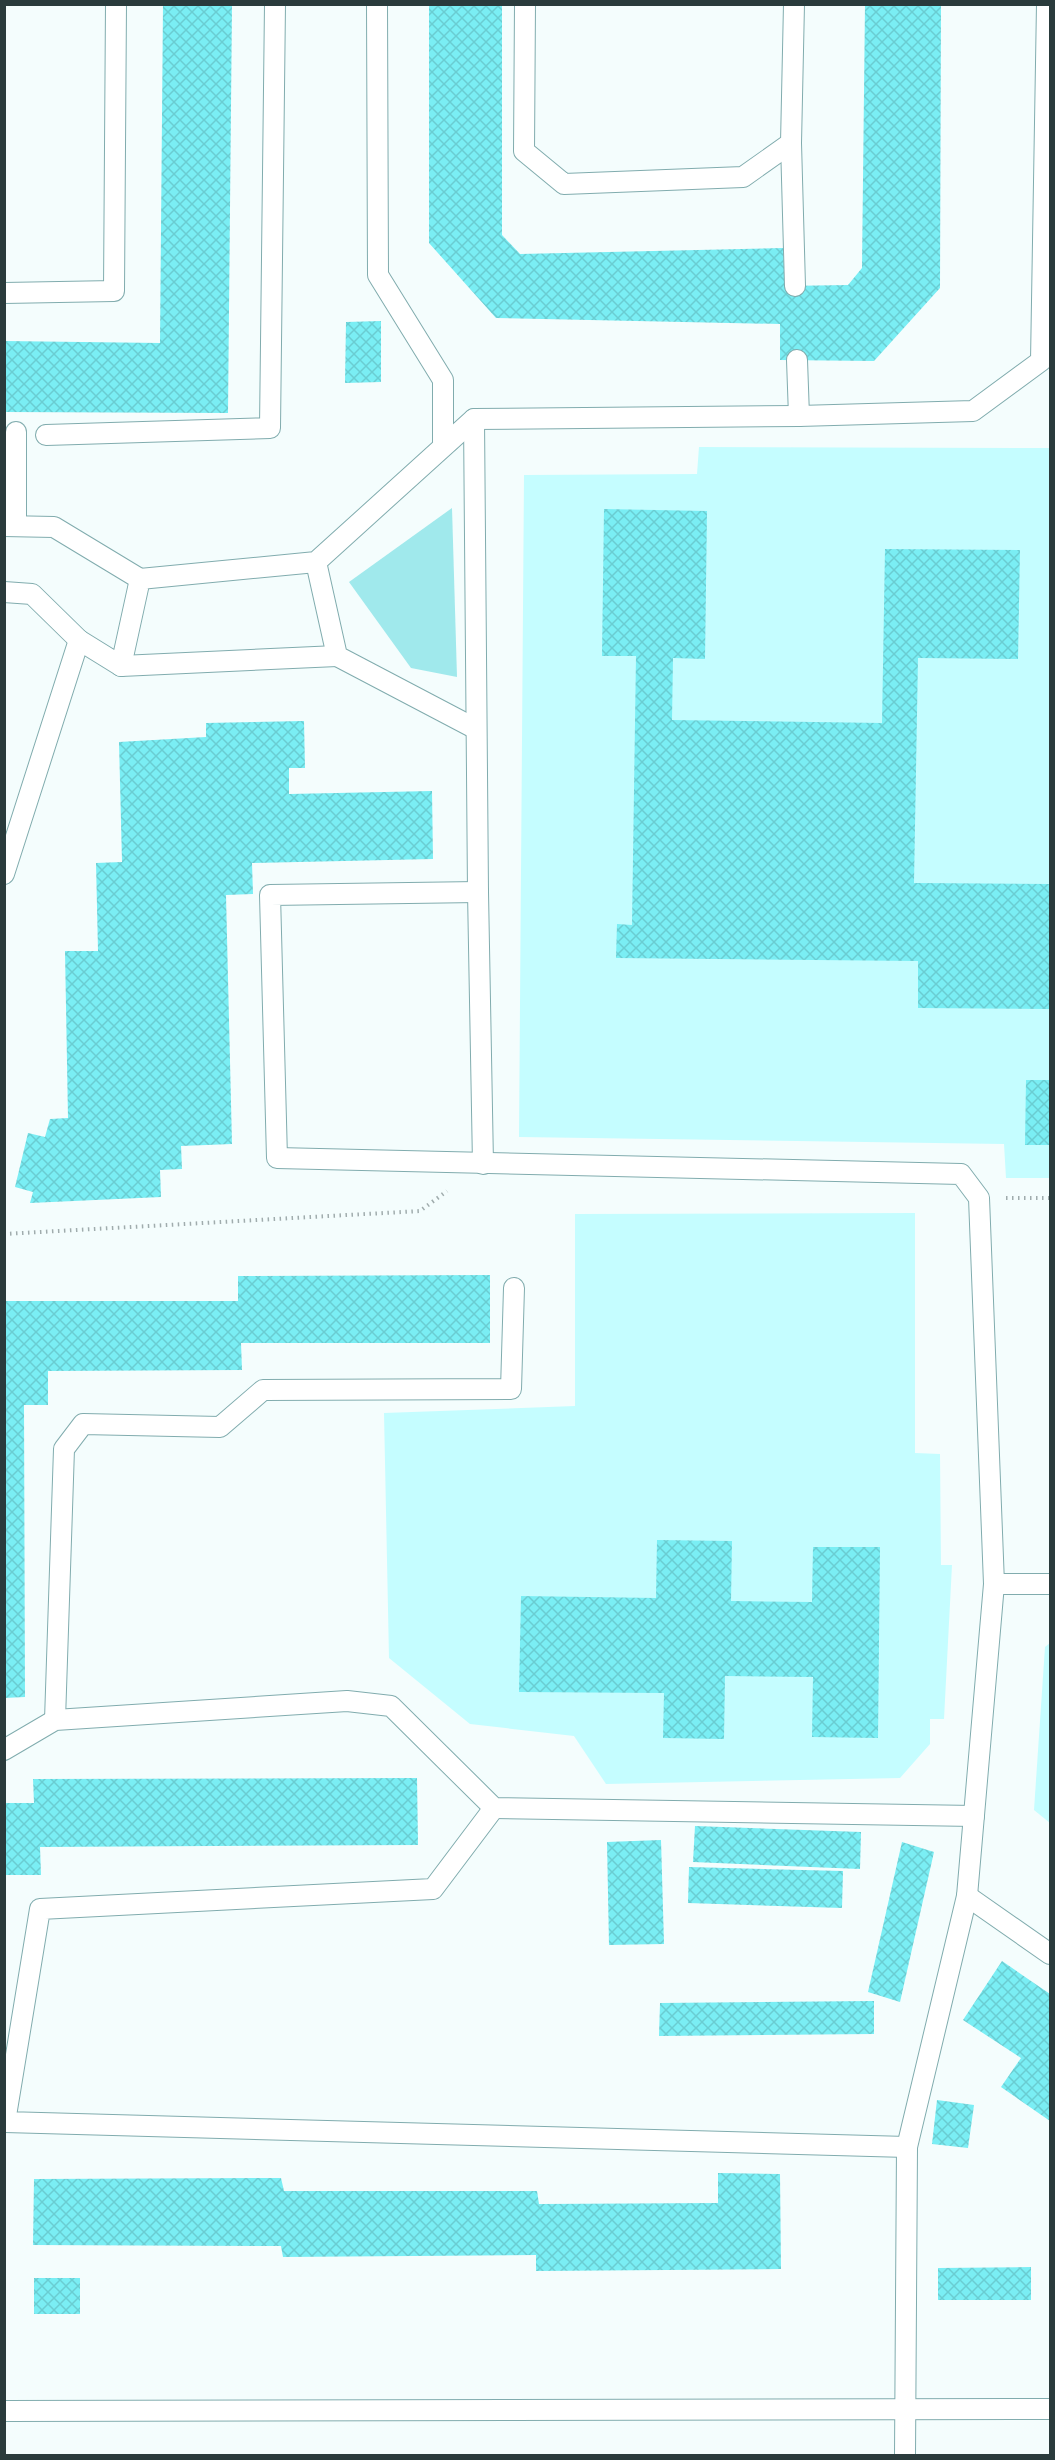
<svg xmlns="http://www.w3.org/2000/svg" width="1055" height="2460" font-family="'IBM Plex Serif',serif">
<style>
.built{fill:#c5fdff}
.grass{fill:#a0e9ec}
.building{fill:url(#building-cross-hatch)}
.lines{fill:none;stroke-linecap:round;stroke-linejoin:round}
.lane-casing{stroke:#81acae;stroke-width:22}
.path{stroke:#a0acad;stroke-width:4;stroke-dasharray:1.5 4.5;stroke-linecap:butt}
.lane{stroke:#fff;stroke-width:20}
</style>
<defs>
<pattern id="building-cross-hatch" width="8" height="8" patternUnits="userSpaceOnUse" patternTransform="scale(1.5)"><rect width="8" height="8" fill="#7aeef4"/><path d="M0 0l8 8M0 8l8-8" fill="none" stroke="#6acdd2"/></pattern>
</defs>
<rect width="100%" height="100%" fill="#f4fdfd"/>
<g class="built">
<path d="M699 447 1050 448V1178H1006L1004 1144 519 1137 524 475 697 474Z"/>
<path d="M915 1213V1453L940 1454 941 1565H952L944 1719H930V1744L900 1778 606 1784 574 1736 470 1724 389 1658 384 1413 575 1406V1214Z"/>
<path d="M1050 1643V1823L1034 1810 1045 1647Z"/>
</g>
<path class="grass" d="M452 508 457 677 411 668 349 582Z"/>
<g class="building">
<path d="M163 4H232L228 413 4 412V341L160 343Z"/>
<path d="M429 4H502V235L520 254 783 248 785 286 848 285 862 268 865 4H941L940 288 874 361 780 360V324L496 318 429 243Z"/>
<path d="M381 321V382L345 383 346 322Z"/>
<path d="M604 509 707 511 705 659 673 658 672 720 882 723 885 549 1020 550 1018 659 918 658 914 883 1050 884V1009L918 1008V961L616 958 617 924 632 925 636 656H602Z"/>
<path d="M304 721 305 768H289V794L432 791 433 859 252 863 253 894 226 895 232 1144 181 1146 182 1169 160 1170 161 1197 30 1203 33 1192 15 1187 28 1133 45 1137 50 1119 68 1118 65 951H98L96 863 122 862 119 742 206 737V723Z"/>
<path d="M1026 1080H1050V1145H1025Z"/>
<path d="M490 1275V1343H241L242 1370 48 1371V1405H24L25 1697 4 1698V1301H238V1276Z"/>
<path d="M657 1540 732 1541 731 1601 812 1602 813 1547H880L878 1738 812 1737 813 1677 725 1676 724 1739 663 1738 664 1693 519 1692 521 1596 656 1598Z"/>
<path d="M417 1778 418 1845 40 1847 41 1875H4V1803H34L33 1779Z"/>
<path d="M695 1826 861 1832 860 1869 693 1862Z"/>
<path d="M661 1840 664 1944 609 1945 607 1842Z"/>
<path d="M902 1842 934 1852 900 2002 868 1992Z"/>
<path d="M689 1867 843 1871 842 1908 688 1903Z"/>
<path d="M1002 1961 1050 1994V2121L1001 2087 1021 2058 963 2020Z"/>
<path d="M874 2001V2034L659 2036 660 2003Z"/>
<path d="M937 2100 974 2105 968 2148 932 2144Z"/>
<path d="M718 2173 780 2174 781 2269 536 2271V2255L283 2257 281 2246 33 2245 34 2179 281 2178 284 2191H537L539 2204 718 2203Z"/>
<path d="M1031 2267V2300H938V2268Z"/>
<rect x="34" y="2278" width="46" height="36"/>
</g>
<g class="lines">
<g class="lane-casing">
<g id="lane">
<path d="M377 4 378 275 443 380V446L449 441"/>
<path d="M525 4 524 151 564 184 743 177 791 143 794 4"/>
<path d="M791 143 795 286"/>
<path d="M4 293 114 291 116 4"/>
<path d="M797 360 799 416"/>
<path d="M474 419 478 892 483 1164"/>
<path d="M46 435 270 428 275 4"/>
<path d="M4 526 54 527 140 579"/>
<path d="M16 526V432"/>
<path d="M316 562 337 656 476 729"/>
<path d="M4 592 32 594 79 640"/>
<path d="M121 666 337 656"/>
<path d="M4 874 79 640 121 666 140 579 316 562 474 419 799 416 973 411 1041 361 1047 4"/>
<path d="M478 892 270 895 277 1158 961 1174 979 1198 994 1584 967 1896 907 2147 905 2456"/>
<path d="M994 1584H1050"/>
<path d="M55 1720 64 1449 83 1424 220 1427 263 1390 511 1389 514 1288"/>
<path d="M4 1750 55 1720 347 1701 391 1706 494 1808 974 1816"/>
<path d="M494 1808 433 1889 40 1909 5 2122 907 2147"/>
<path d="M967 1896 1050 1954"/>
<path d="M4 2411 1050 2409"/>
</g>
</g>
<g class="path">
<path d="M1006 1198H1050"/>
<path d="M4 1234 420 1211 447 1191"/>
</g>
<use href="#lane" class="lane"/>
</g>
<rect width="1055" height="2460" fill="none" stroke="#2a3b3c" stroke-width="12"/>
</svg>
